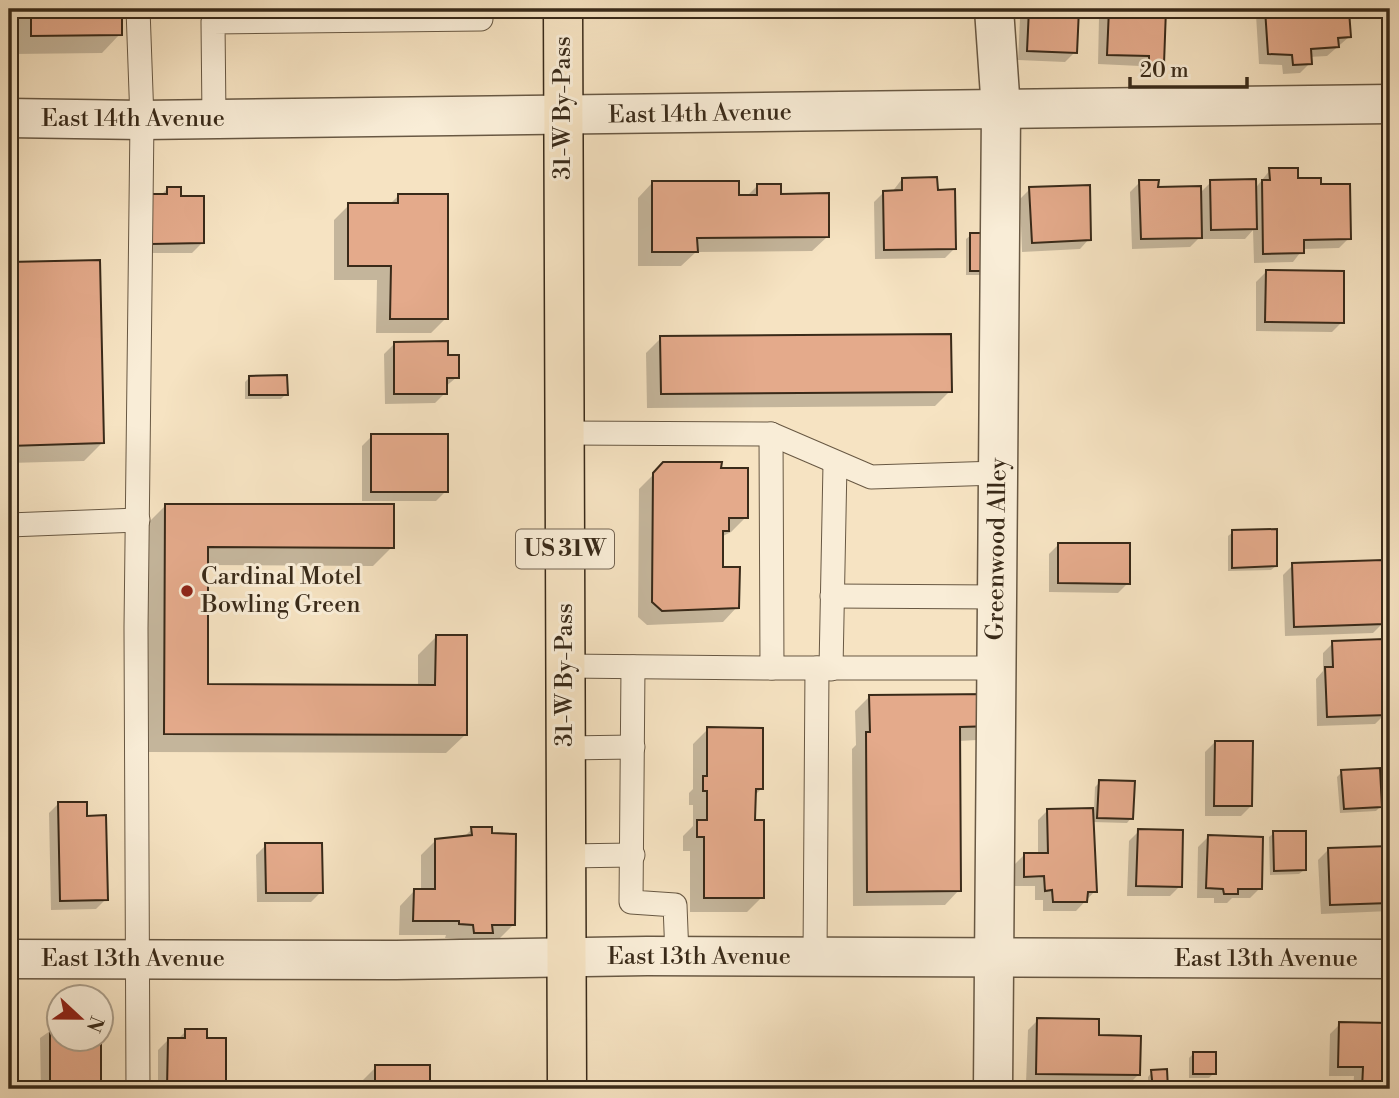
<svg xmlns="http://www.w3.org/2000/svg" width="1399" height="1098" font-family="'Libre Bodoni',serif">
<style>
.shadow{fill:#0003}
.building{fill:#e4aa8b;stroke:#392a19;stroke-width:2}
.lines{fill:none;stroke-linecap:round;stroke-linejoin:round}
.lane-casing{stroke:#685843;stroke-width:25}
.street-casing{stroke:#685843;stroke-width:41}
.primary-casing{stroke:#392a19;stroke-width:41}
.lane{stroke:#f9edd7;stroke-width:23}
.street{stroke:#f9edd7;stroke-width:38}
.primary{stroke:#f6e3c2;stroke-width:38}
.poi-dot{fill:#8f2418;stroke:#f9edd7;stroke-width:2.5}
.labels{text-anchor:middle;dominant-baseline:central;stroke-width:6;stroke-linejoin:round;paint-order:stroke}
.shield{fill:#f9edd7;stroke:#736452;stroke-width:2}
.shield-label{font-size:23px;font-weight:bold;fill:#392a19}
.street-label{font-size:24px;fill:#392a19;stroke:#f9edd7}
.poi-label{font-size:24px;fill:#392a19;stroke:#f9edd7;text-anchor:start}
</style>
<rect width="100%" height="100%" fill="#f6e3c2"/>
<filter id="stains"><feTurbulence type="fractalNoise" baseFrequency=".00286" numOctaves="4"/><feColorMatrix values="0 0 0 0 .2 0 0 0 0 .09 0 0 0 0 .02 0 0 0 .5 -.17"/></filter>
<radialGradient id="worn" r=".72"><stop offset=".6" stop-color="#630" stop-opacity="0"/><stop offset="1" stop-color="#630" stop-opacity=".3"/></radialGradient>
<g class="shadow">
<path d="M13 9H120V34L102 53 13 54Z"/>
<path d="M1030 9H1077L1075 52 1065 62 1018 60 1020 18Z"/>
<path d="M1109 9 1164 10 1162 63 1152 73H1140V66L1098 64 1099 18Z"/>
<path d="M1262 9H1336L1349 37 1327 56 1309 57 1310 63 1300 73 1283 74 1282 65 1259 64 1256 15Z"/>
<path d="M1270 170 1319 186 1349 238 1339 248 1303 249 1293 262 1254 263 1253 230 1245 239H1202V235L1190 247 1132 249 1130 192 1140 182 1157 189 1199 194 1211 182 1254 190Z"/>
<path d="M902 179 936 192 955 248 945 258 875 259 874 202 884 192H892Z"/>
<path d="M652 183 746 197 757 186 779 195 827 237 812 251 696 252 681 266H638V198Z"/>
<path d="M167 189 179 198 202 243 192 253H142L160 196Z"/>
<path d="M1030 189 1089 239 1080 249 1022 252 1020 199Z"/>
<path d="M398 196 446 318 431 333H376L377 280H334V220L349 205H389Z"/>
<path d="M971 235 989 275H966V239Z"/>
<path d="M98 261 102 443 84 461 9 463V264Z"/>
<path d="M1266 272 1342 322 1332 332 1256 331V282Z"/>
<path d="M661 338 950 391 935 406 647 408 646 353Z"/>
<path d="M394 344 446 357 457 377 445 387V393L435 403 385 404 384 354Z"/>
<path d="M249 378 286 394 281 399H245V382Z"/>
<path d="M372 436 446 491 436 501H362V446Z"/>
<path d="M664 464 720 470 746 517 731 532 721 537V569L737 607 723 622 647 625 638 617 639 489Z"/>
<path d="M166 505 392 547 373 566 207 565 206 686 418 687V655L437 636 465 735 446 753 146 752 147 524Z"/>
<path d="M1233 532 1276 566 1271 570 1228 571V536Z"/>
<path d="M1059 544 1128 583 1118 593 1049 592V554Z"/>
<path d="M1293 565 1383 623 1373 633 1285 636 1283 575Z"/>
<path d="M1333 643 1385 714 1375 724 1317 726 1316 679 1323 671V653Z"/>
<path d="M870 696H992L977 740 959 741V890L945 905 853 906 852 749 856 745 855 711Z"/>
<path d="M708 729 761 789 754 796V822L762 897 747 912H690V851H683V836L693 826V805H689V793L693 789V744Z"/>
<path d="M1215 742 1251 806 1241 816H1205V752Z"/>
<path d="M1342 772 1381 806 1376 811 1340 813 1337 777Z"/>
<path d="M1100 782 1131 818 1127 823 1092 822 1095 891 1076 911H1043V900H1035V886H1014V865L1024 855H1038V820L1048 810H1094L1095 787Z"/>
<path d="M59 803 86 817 106 899 96 909 51 910 49 813Z"/>
<path d="M472 829 490 834 513 925 498 940 460 947 459 939 445 938 446 935H399L400 906 414 891H421V855L436 840 463 838Z"/>
<path d="M1139 831 1180 886 1170 896H1127L1129 841Z"/>
<path d="M1274 833 1304 870 1299 874 1270 875 1269 837Z"/>
<path d="M1208 837 1260 888 1250 898H1232L1227 903H1214V898H1197L1198 847Z"/>
<path d="M266 845 321 892 311 902H257L256 855Z"/>
<path d="M1390 847V911L1321 914 1318 860 1328 850Z"/>
<path d="M1038 1020 1138 1075 1128 1085 1026 1083 1028 1030Z"/>
<path d="M60 1024V1038L99 1080 90 1089H41L40 1038Z"/>
<path d="M1340 1024 1390 1025V1089H1353L1354 1076H1329L1330 1034Z"/>
<path d="M186 1031 205 1040H225L224 1089H158V1050L168 1040H177Z"/>
<path d="M1194 1053 1214 1073 1209 1078H1189V1058Z"/>
<path d="M428 1066V1089H361V1082L376 1067Z"/>
<path d="M1152 1072 1166 1089H1148V1077Z"/>
</g>
<g class="building">
<path d="M31 9H122V35L31 36Z"/>
<path d="M1029 9H1079L1077 53 1027 51Z"/>
<path d="M1109 9H1166L1164 64H1149V56L1107 55Z"/>
<path d="M1265 9 1349 11 1351 37 1338 38 1339 47 1311 49 1312 64 1293 65 1292 55 1268 54Z"/>
<path d="M1269 168H1298V178H1321V184H1350L1351 239 1304 240V253L1263 254 1262 180H1270Z"/>
<path d="M937 177 938 190 955 189 956 249 884 250 883 191 902 190V178Z"/>
<path d="M1256 179 1257 229 1211 230 1210 180Z"/>
<path d="M1139 180H1159L1158 187 1201 186 1202 238 1141 239Z"/>
<path d="M652 181H739V195H757V184H781V194L829 193V237L697 238 698 252H652Z"/>
<path d="M1090 185 1091 240 1032 243 1029 187Z"/>
<path d="M167 187H181V196H204V243L151 244V194H167Z"/>
<path d="M398 194H448V319H390L391 266H348V203H398Z"/>
<path d="M970 233H995L996 271H970Z"/>
<path d="M100 260 104 443 9 446V262Z"/>
<path d="M1266 270 1344 271V323L1265 322Z"/>
<path d="M951 334 952 392 661 394 660 336Z"/>
<path d="M448 341V355H459V378H447V394H394V342Z"/>
<path d="M287 375 288 395H249V376Z"/>
<rect x="371" y="434" width="77" height="58"/>
<path d="M663 462H722L721 468H748V518H729V531H723V567H740L739 608 662 611 652 602 653 473Z"/>
<path d="M165 504H394V548L208 547V684L435 685 436 635H467V735L164 734Z"/>
<path d="M1277 529V566L1232 568V530Z"/>
<path d="M1058 543H1130V584L1058 583Z"/>
<path d="M1383 560 1385 624 1294 627 1292 563Z"/>
<path d="M1384 639 1387 715 1327 717 1325 667H1333L1332 641Z"/>
<path d="M993 694 994 726 960 727 961 891 867 892 866 732H870L869 695Z"/>
<path d="M707 727 763 728V789H756L755 820H764V898H704V837H697V820H707V791H703V776H707Z"/>
<path d="M1215 741H1253L1252 806H1214Z"/>
<path d="M1380 768 1382 807 1344 809 1341 770Z"/>
<path d="M1099 780 1135 781 1133 819 1097 818Z"/>
<path d="M58 802H87V816L106 815 108 900 60 901Z"/>
<path d="M1093 808 1097 892H1088L1087 902H1053L1052 890 1045 891 1044 876 1024 877V853H1048L1047 809Z"/>
<path d="M471 827H492V833L516 834 515 925H492L493 933H474L473 925 459 924V921H413L414 889H435V839L472 835Z"/>
<path d="M1138 829 1183 830 1182 887 1136 886Z"/>
<path d="M1273 831H1306V870L1274 871Z"/>
<path d="M1208 835 1263 837 1262 889H1238V894H1224L1223 889 1206 888Z"/>
<path d="M265 843H322L323 893H266Z"/>
<path d="M1390 846V903L1330 905 1328 848Z"/>
<path d="M1037 1018 1099 1019V1035L1141 1036 1140 1075 1036 1074Z"/>
<path d="M1339 1022 1390 1023V1089H1362L1363 1067H1338Z"/>
<path d="M10 1025V1079H9V1025Z"/>
<path d="M50 1026H60V1038H101V1081H50Z"/>
<path d="M185 1029H207V1038H226V1089H167L168 1038H185Z"/>
<rect x="1193" y="1052" width="23" height="22"/>
<rect x="375" y="1065" width="55" height="24"/>
<path d="M1167 1069 1168 1089H1153L1151 1070Z"/>
</g>
<g class="lines">
<g class="lane-casing">
<g id="lane">
<path d="M138 9 142 120 136 628 138 1089"/>
<path d="M214 119 213 22 481 19 480 9"/>
<path d="M564 433 771 434 772 668 565 666"/>
<path d="M771 434 871 477 998 473"/>
<path d="M9 525 138 520"/>
<path d="M832 596 997 597"/>
<path d="M633 667 631 902 675 905 677 956"/>
<path d="M772 668H996"/>
<path d="M831 669 835 464"/>
<path d="M566 748 633 747"/>
<path d="M566 856 633 855"/>
<path d="M815 957 817 668"/>
</g>
</g>
<g class="street-casing">
<g id="street">
<path d="M9 118 142 120 1390 104"/>
<path d="M9 959 396 960 647 956 1390 959"/>
<path d="M993 1089 1001 110 994 9"/>
</g>
</g>
<g class="primary-casing">
<path id="primary" d="M563 9 567 1089"/>
</g>
<use href="#lane" class="lane"/>
<use href="#street" class="street"/>
<use href="#primary" class="primary"/>
</g>
<circle class="poi-dot" cx="187" cy="591" r="7"/>
<g class="labels">
<rect class="shield" x="516" y="529.5" width="98" height="39" rx="5"/>
<g class="shield-label">
<text x="565" y="549">US 31W</text>
</g>
<g class="street-label">
<text transform="translate(563 108) rotate(-90)">31-W By-Pass</text>
<text transform="translate(700 114) rotate(-1)">East 14th Avenue</text>
<text x="133" y="119">East 14th Avenue</text>
<text transform="translate(997 549) rotate(-89)">Greenwood Alley</text>
<text transform="translate(565 675) rotate(-90)">31-W By-Pass</text>
<text x="699" y="957">East 13th Avenue</text>
<text x="133" y="959">East 13th Avenue</text>
<text x="1266" y="959">East 13th Avenue</text>
</g>
<g class="poi-label">
<text x="201" y="577">Cardinal Motel<tspan x="201" dy="28">Bowling Green</tspan></text>
</g>
</g>
<rect width="1399" height="1098" fill="none" stroke="#f6e3c2" stroke-width="35"/>
<rect x="10" y="10" width="1378" height="1077" fill="none" stroke="#392a19" stroke-width="3.5"/>
<rect x="18" y="18" width="1364" height="1063" fill="none" stroke="#392a19" stroke-width="2"/>
<g transform="translate(80 1018) rotate(112)"><circle r="33" fill="#f9edd7" stroke="#ac9f8b" stroke-width="2"/>
<path d="M0-5L12 26L0 18L-12 26Z" fill="#8f2418"/>
<text y="-10" font-size="19" font-weight="bold" text-anchor="middle" fill="#392a19">N</text>
</g>
<path d="M1130 77v10h117v-10" fill="none" stroke="#392a19" stroke-width="3.5"/>
<text x="1140" y="77" font-size="21" fill="#392a19" stroke="#f9edd7" stroke-width="5" paint-order="stroke">20 m</text>
<rect width="100%" height="100%" filter="url(#stains)"/>
<rect width="100%" height="100%" fill="url(#worn)"/>
</svg>
